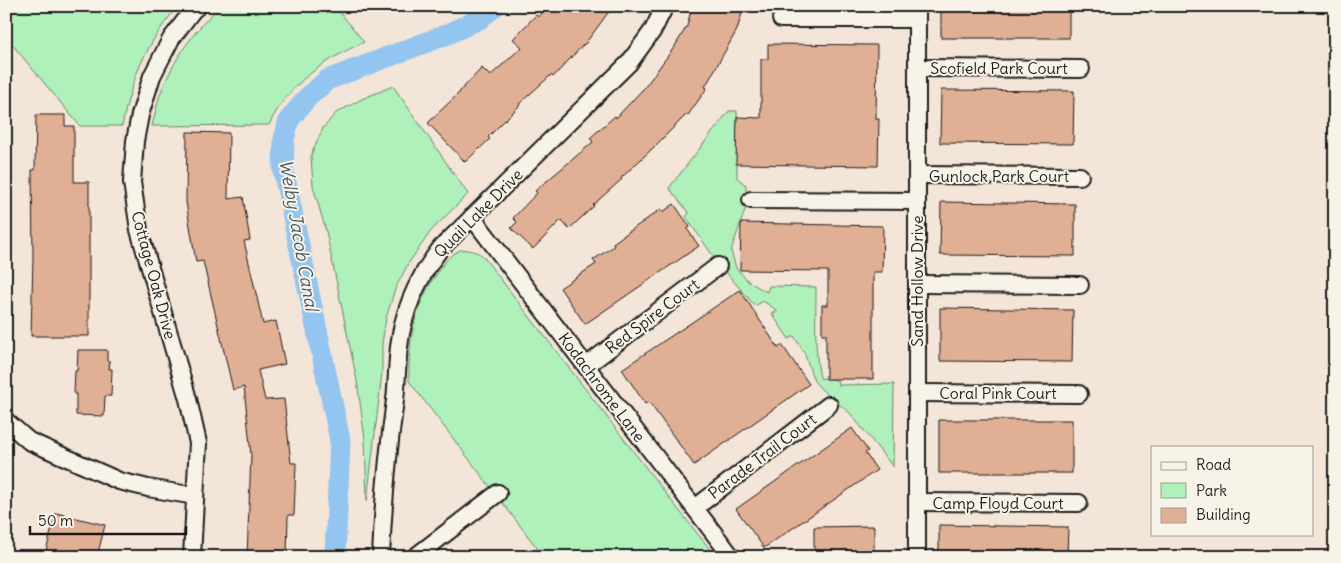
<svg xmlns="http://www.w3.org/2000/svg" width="1341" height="563" font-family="Delius,sans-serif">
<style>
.green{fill:#aff1ba;stroke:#66866b}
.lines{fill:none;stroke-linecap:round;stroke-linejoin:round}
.canal{stroke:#92c5ef;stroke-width:21}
.building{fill:#e1af93;stroke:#1c1c1c}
.street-casing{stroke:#1c1c1c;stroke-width:20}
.street{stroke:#f7f3e8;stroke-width:16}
.labels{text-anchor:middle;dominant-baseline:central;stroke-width:4;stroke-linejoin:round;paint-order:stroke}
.street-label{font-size:16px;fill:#1c1c1c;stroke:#f7f3e8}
.water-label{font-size:18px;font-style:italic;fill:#455766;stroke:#f7f3e8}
</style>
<rect width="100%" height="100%" fill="#f3e5d7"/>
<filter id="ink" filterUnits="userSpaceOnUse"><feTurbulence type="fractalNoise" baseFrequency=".02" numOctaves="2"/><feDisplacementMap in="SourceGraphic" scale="10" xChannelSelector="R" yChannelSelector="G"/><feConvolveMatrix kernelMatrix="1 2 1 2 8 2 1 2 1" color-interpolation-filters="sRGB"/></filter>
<g filter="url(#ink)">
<g class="green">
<path d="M6 6H178C159 28 142 56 133 84 128 98 125 112 122 126H80L6 37Z"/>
<path d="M220 6H335L364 42C323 61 289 83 269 125L152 126C155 115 157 103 161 92 175 57 193 32 220 6Z"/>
<path d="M393 86 468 194 431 231 408 264 395 289 386 318 382 343V373L367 501 365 439 357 381 326 231 313 186 311 155 323 128 336 113 362 99Z"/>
<path d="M729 111H737V178L746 185V207L731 251 736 268 749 282 767 292 769 286 816 287C816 317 814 349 820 378L837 380 838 385 894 384 893 467 850 413 822 390 814 381 804 352 794 336 789 339 772 314 778 311 763 301 755 306 718 263 686 217 689 213 669 188Z"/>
<path d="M460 250C468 249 475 251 482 255L674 504 716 557H544L409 381C408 343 414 306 436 275 443 264 448 256 460 250Z"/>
</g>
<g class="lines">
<path class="canal" d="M335 557 340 440 283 169 284 139 289 120 306 99 327 80 448 34 479 19 495 6"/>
</g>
<g class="building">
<path d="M547 6H613L585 44H584L553 77 551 75 519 104 520 105 488 137 490 139 465 162 428 123 460 92V91L482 68 490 76 522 47 513 39 536 15 539 17Z"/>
<path d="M692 6H744L737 30 705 87 707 88 688 115 687 114 654 147 621 178 622 179 593 205 594 206 569 229 561 220 533 249 511 228 517 222 513 218 537 193 535 191 593 142 590 138 615 116 616 118 645 87 675 46 687 26Z"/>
<rect x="941" y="6" width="128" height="32"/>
<path d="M768 44 877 45 876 119H879L878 166 736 164 737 117 761 118V59H768Z"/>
<path d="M941 90 1074 91 1073 144 940 143Z"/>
<path d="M36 115H65V126H74V182H89V336H31L33 257 32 170H35Z"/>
<path d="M187 132 229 133 228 199 243 197 250 240 244 241 263 324 276 321 285 364 258 370 265 400 284 399 291 463H296L294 515H288L287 557H247L251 455 244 387 233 390 203 261 196 262 186 202Z"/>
<path d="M941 202 1075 204V256L940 255Z"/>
<path d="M674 204 690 227 687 229 699 246 585 324 560 288 596 264 593 260 614 246 613 243 661 209 663 212Z"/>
<path d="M741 223 883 226 882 272H873V379H826V334H822V305H828V271L740 270Z"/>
<path d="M740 290 778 348 782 345 809 384 694 465 649 402 645 404 622 369Z"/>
<path d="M940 308 1073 310 1072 362 940 361Z"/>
<path d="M78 350H107V361H110L109 369H112L111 396H105L104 416 76 415V394H74L75 371H77Z"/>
<rect x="939" y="420" width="133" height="53"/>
<path d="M852 428 868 451 865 453 877 470 764 548 736 509Z"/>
<path d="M56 513 105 525 97 557H71L46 551Z"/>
<path d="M939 525 1068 527 1067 557H939Z"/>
<path d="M874 526V557H814V527Z"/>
</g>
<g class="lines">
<g class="street-casing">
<g id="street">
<path d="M781 19H917"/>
<path d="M917 68 1081 69"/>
<path d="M917 175 1080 176"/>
<path d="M751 200 917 201"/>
<path d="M472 217 732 557"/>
<path d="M917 284 1080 285"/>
<path d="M586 366 718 266"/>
<path d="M917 393 1079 394"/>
<path d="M6 421 29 441 119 481 148 488 195 496"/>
<path d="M917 502 1079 503"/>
<path d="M695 508 829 405"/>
<path d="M192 557 198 443 188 399 139 230 132 182 135 141 140 115 152 76 171 39 193 10 198 6"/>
<path d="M381 557C383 504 388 452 395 400 397 382 397 364 399 347 403 310 418 278 440 249L629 63 653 30 665 6"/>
<path d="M415 557 498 493"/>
<path d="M917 557V6"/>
</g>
</g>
<use href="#street" class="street"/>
</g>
</g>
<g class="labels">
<g class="street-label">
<text x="999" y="68">Scofield Park Court</text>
<text x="999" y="176">Gunlock Park Court</text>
<text transform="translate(478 213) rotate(-45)">Quail Lake Drive</text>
<text transform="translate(154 275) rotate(75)">Cottage Oak Drive</text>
<text transform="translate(917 281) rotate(-90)">Sand Hollow Drive</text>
<text transform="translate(652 316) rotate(-37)">Red Spire Court</text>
<text transform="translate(602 387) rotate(53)">Kodachrome Lane</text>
<text x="998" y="393">Coral Pink Court</text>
<text transform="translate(762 456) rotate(-37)">Parade Trail Court</text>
<text x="998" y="503">Camp Floyd Court</text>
</g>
<g class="water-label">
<text transform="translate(299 235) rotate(80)">Welby Jacob Canal</text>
</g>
</g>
<rect width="1341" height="563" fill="none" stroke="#f7f3e8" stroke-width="25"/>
<rect x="12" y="12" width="1316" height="538" fill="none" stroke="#1c1c1c" stroke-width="2" filter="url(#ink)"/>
<rect x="1151" y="446" width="162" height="90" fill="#f7f3e8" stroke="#9f9d96"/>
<rect x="1161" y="462" width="25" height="8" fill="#f7f3e8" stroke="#9f9d96"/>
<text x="1196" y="470" font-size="15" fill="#1c1c1c">Road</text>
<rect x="1161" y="483" width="25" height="15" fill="#aff1ba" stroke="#9f9d96"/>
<text x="1196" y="496" font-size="15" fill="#1c1c1c">Park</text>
<rect x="1161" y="508" width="25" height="15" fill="#e1af93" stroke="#9f9d96"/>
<text x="1196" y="520" font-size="15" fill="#1c1c1c">Building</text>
<path d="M30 526v8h156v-8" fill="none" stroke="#1c1c1c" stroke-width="2.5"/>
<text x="38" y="526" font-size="15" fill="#1c1c1c" stroke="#f7f3e8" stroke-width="4" paint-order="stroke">50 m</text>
</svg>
